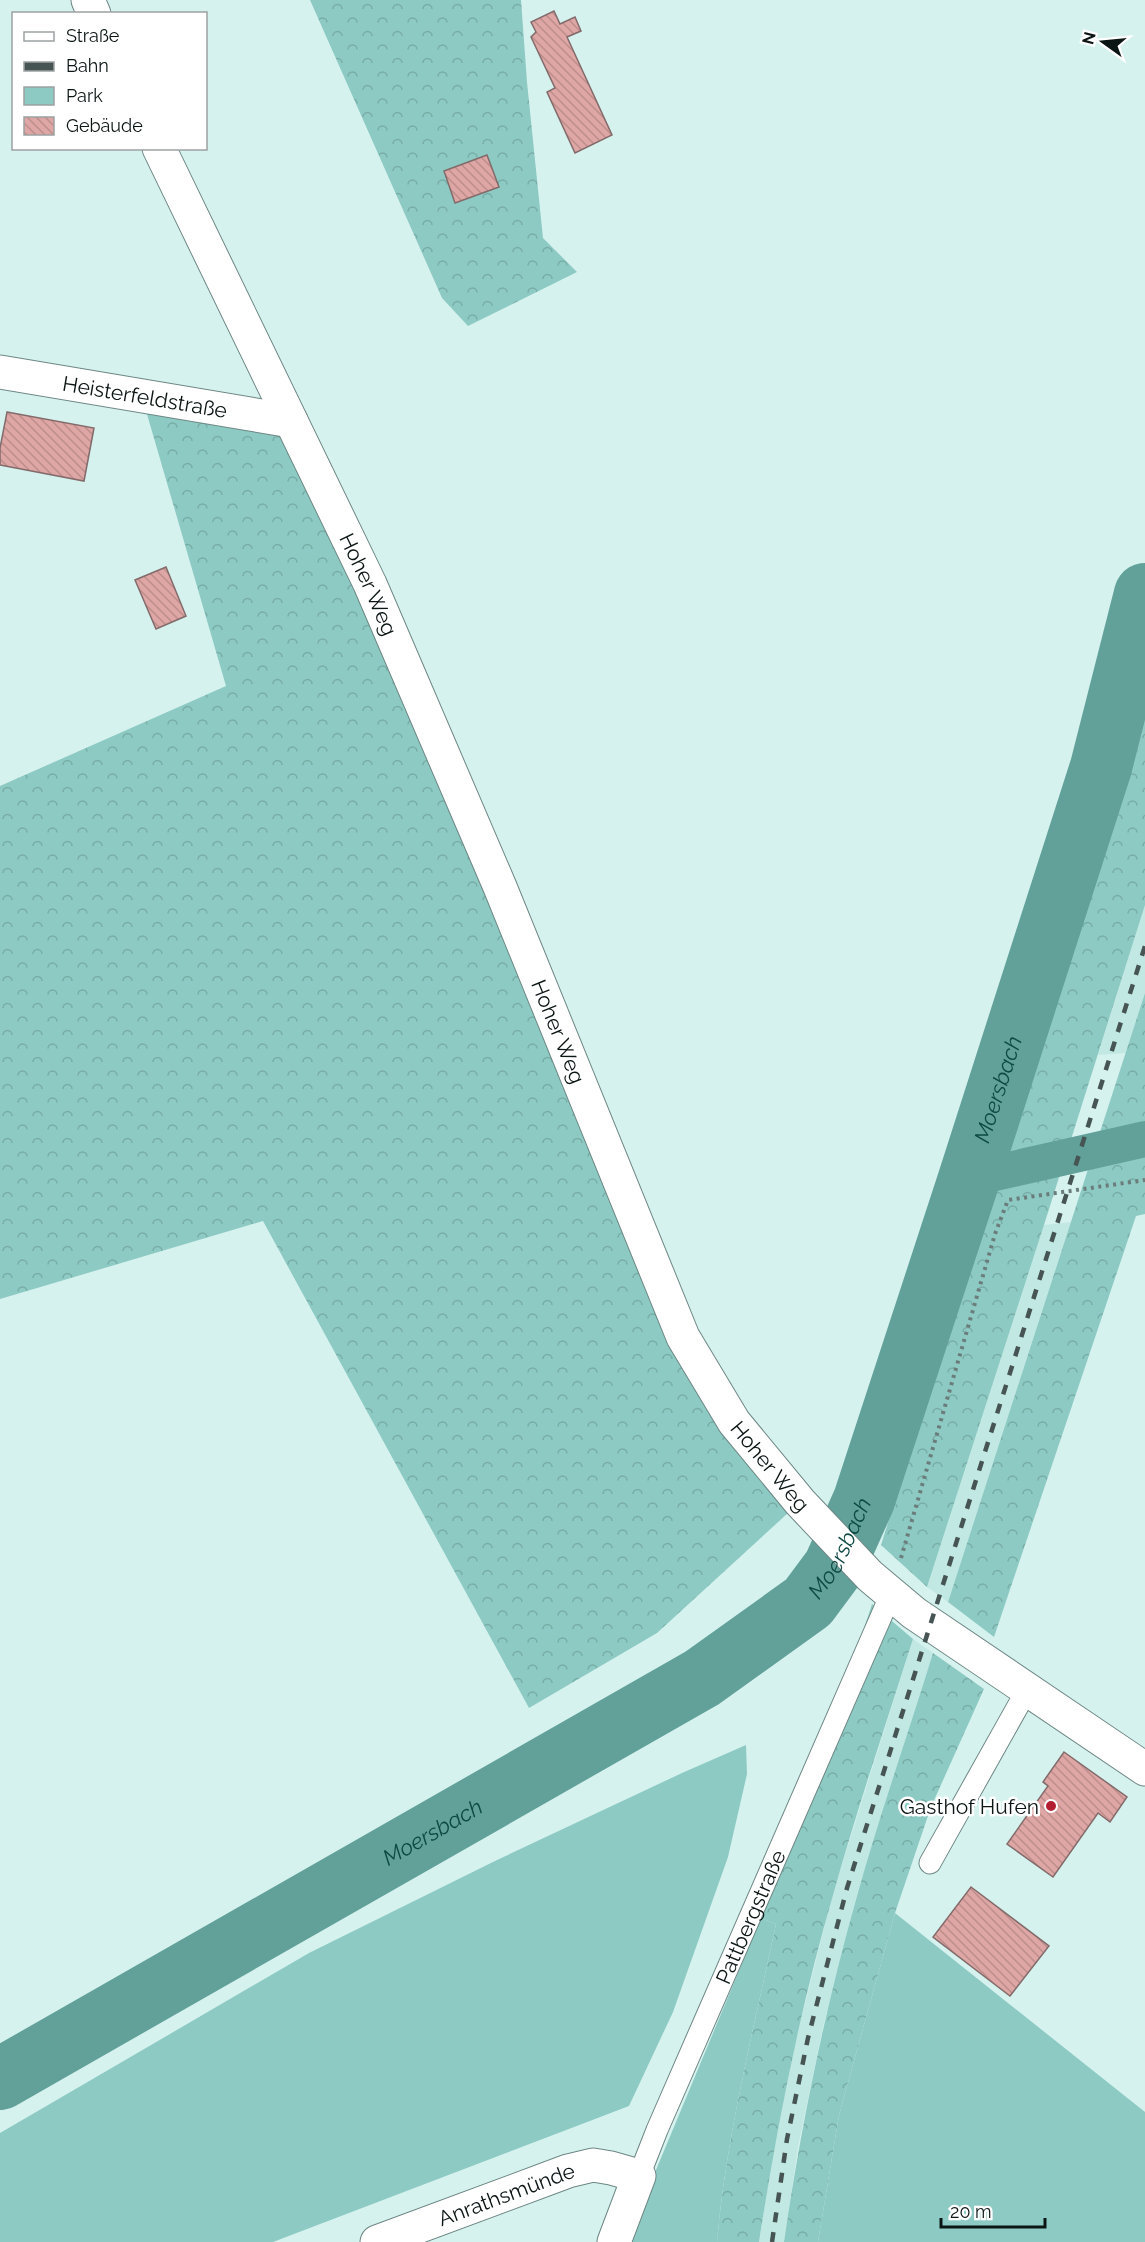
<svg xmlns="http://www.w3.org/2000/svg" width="1145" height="2242" font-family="Raleway,sans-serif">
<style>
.built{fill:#c2e8e3}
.green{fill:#8dcac3}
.forest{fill:url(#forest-crowns)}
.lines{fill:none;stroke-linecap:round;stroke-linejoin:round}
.canal{stroke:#62a19a;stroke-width:36}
.river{stroke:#62a19a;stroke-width:62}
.building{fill:url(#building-back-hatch);stroke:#826b6a;stroke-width:1.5}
.service-casing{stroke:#6d8784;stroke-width:23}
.minor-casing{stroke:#6d8784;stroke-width:35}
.secondary-casing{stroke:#6d8784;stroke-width:35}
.path{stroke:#6b7d7b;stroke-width:4;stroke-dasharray:3 4.5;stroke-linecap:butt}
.service{stroke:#fff;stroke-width:21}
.minor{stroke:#fff;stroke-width:33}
.secondary{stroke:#fff;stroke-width:33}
.rail{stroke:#465553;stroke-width:4.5;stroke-dasharray:10 10;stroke-linecap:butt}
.poi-dot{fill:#b21f32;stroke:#fff;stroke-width:2}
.labels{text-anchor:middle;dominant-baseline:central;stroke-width:5;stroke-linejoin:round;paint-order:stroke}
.street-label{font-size:21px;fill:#0b1514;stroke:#fff}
.poi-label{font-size:21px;fill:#0b1514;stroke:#fff;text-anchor:end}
.water-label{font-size:22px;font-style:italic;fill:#0f4944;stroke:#fff}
</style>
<defs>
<pattern id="forest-crowns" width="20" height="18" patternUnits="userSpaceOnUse" patternTransform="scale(1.5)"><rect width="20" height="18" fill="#8dcac3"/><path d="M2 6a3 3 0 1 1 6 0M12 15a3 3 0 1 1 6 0" fill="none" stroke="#78ada7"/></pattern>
<pattern id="building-back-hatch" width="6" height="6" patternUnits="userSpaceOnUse" patternTransform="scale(1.5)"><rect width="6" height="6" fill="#dea6a4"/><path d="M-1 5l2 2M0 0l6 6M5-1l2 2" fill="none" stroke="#bd8e8c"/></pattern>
</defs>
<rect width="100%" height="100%" fill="#d6f2ef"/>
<g class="built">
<path d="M1145 905V993L1126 1053 1098 1055Z"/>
<path d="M1071 1222 948 1602 927 1587 1044 1225Z"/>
<path d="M913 1639 933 1653 857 1895 823 2027 798 2147 784 2242H759L776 2133 793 2052 832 1896Z"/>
</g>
<g class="green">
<path d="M746 1745 747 1774 728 1857 673 2012 629 2106 273 2242H0V2133L309 1953 497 1860 682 1773Z"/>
<path d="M895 1913 1145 2112V2242H818L839 2115Z"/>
<path d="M761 1918 776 1924C754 2028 726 2136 717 2242H626Z"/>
</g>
<g class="forest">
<path d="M310 0H521L527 82 543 238 577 272 468 326 442 298Z"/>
<path d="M142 397 291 421 683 1337 800 1502 657 1633 529 1708 263 1221 0 1299V786L226 686Z"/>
<path d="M1145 699V905L1044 1225 927 1587 881 1545Z"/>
<path d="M1145 993V1214L1136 1216 994 1637 948 1602Z"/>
<path d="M872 1604 913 1639C886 1724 857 1809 833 1895 800 2009 777 2125 759 2242H717C726 2136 754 2028 776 1924L761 1918 800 1823Z"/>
<path d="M933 1653 984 1689 931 1807 895 1913 839 2115 818 2242H784C801 2125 825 2009 857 1896 880 1814 908 1734 933 1653Z"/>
</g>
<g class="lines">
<path class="canal" d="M969 1179 1145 1139"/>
<path class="river" id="s1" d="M0 2079 702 1678 808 1602 834 1567 864 1500 969 1179 1101 767 1145 594"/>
</g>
<g class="building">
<path d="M554 11 560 24 575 17 581 31 567 37 612 135 575 153 547 92 555 88 531 37 536 32 531 22Z"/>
<path d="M487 155 499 187 455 203 444 171Z"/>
<path d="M7 412 94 428 84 481 0 465V448Z"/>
<path d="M166 567 186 616 156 629 135 580Z"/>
<path d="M1064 1752 1127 1797 1110 1822 1098 1813 1053 1877 1007 1844 1048 1786 1043 1782Z"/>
<path d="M971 1887 1049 1946 1010 1996 933 1937Z"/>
</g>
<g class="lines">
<g class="service-casing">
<g id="service">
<path d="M930 1863 1027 1690"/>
<path id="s2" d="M639 2176 657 2130 891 1594"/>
</g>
</g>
<g class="minor-casing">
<g id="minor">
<path id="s3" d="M0 372 291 421"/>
<path id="s4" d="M377 2242 568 2171 593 2165 611 2168 639 2176 614 2242"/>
</g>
</g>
<g class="secondary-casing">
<g id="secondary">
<path d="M88 0 94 14"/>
<path id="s5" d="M159 148 370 584 500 887 683 1337 734 1422 800 1502 870 1576 914 1613 1145 1769"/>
</g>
</g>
<path class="path" d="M901 1558 995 1234 1008 1200 1145 1180"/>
<use href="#service" class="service"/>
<use href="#minor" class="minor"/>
<use href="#secondary" class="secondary"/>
<path class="rail" d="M772 2242 787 2139 808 2038 847 1888 1145 946"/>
</g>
<circle class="poi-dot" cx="1051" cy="1806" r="6"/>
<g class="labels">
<g class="street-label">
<text stroke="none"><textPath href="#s3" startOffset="147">Heisterfeldstraße</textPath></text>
<text stroke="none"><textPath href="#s5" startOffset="484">Hoher Weg</textPath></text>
<text stroke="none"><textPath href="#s5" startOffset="970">Hoher Weg</textPath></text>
<text stroke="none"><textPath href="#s5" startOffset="1456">Hoher Weg</textPath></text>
<text stroke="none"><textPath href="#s2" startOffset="282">Pattbergstraße</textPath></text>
<text stroke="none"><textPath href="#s4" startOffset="138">Anrathsmünde</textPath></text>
</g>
<g class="poi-label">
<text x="1039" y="1806">Gasthof Hufen</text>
</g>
<g class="water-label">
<text stroke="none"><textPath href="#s1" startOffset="1488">Moersbach</textPath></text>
<text stroke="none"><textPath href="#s1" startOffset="1002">Moersbach</textPath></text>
<text stroke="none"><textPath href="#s1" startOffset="498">Moersbach</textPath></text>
</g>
</g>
<rect x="12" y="12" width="195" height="138" fill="#ffffff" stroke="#9da1a1" stroke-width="1.5"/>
<rect x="24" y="32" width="30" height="9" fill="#ffffff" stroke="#9da1a1" stroke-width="1.5"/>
<text x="66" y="42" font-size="18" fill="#0b1514">Straße</text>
<rect x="24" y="62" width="30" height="9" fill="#465553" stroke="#9da1a1" stroke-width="1.5"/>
<text x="66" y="72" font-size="18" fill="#0b1514">Bahn</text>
<rect x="24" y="87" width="30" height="18" fill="#8dcac3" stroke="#9da1a1" stroke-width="1.5"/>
<text x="66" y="102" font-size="18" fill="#0b1514">Park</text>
<rect x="24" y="117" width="30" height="18" fill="url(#building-back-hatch)" stroke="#9da1a1" stroke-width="1.5"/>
<text x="66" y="132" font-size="18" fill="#0b1514">Gebäude</text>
<g transform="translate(1103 42) rotate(285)" stroke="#ffffff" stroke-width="4.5" paint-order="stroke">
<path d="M0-4.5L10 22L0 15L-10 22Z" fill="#0b1514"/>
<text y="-9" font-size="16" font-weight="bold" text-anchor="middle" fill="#0b1514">N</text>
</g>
<path d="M941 2218v9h104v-9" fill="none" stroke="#0b1514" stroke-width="3"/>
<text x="950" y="2218" font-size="18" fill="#0b1514" stroke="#ffffff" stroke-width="4.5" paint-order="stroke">20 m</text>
</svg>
